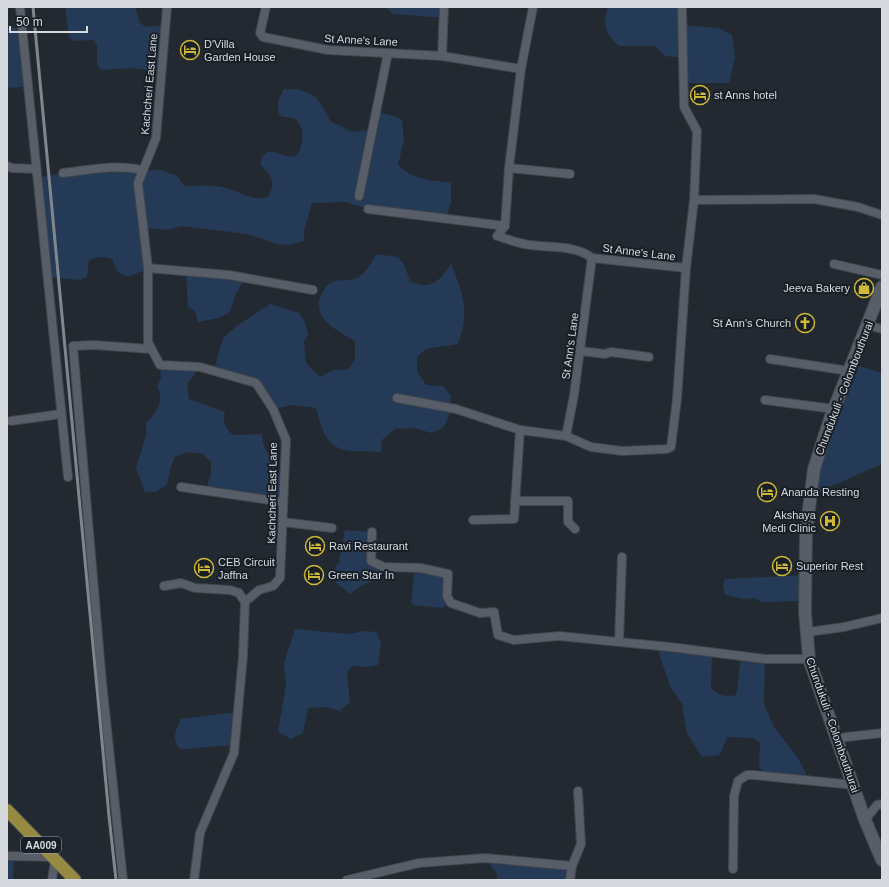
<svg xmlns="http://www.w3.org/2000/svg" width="889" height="887" font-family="Helvetica,sans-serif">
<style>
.green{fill:#243a57}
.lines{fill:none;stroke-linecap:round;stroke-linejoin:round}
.minor-casing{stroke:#41454c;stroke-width:10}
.secondary-casing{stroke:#41454c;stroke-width:14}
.trunk-casing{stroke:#41454c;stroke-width:14}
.minor{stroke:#575e67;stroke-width:8}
.secondary{stroke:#575e67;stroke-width:12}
.trunk{stroke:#968940;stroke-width:12}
.rail{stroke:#81868d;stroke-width:3}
.labels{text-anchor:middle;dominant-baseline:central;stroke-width:4;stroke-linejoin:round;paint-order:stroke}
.shield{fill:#191f27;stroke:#9da2a8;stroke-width:1}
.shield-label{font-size:10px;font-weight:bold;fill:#d6dadf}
.street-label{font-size:11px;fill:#d6dadf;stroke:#191f27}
.poi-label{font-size:11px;fill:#d6dadf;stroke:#191f27;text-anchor:start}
</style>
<rect width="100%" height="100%" fill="#232931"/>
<g class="green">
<path d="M65 7H135C142 31 142 27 166 25L162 72 132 68 102 70 97 65V45L94 40 73 41 69 37Z"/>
<path d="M386 7H444V18L393 14Z"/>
<path d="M608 7H682L683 25 719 28 732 35 735 57 730 81 728 83H684L683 58 665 56 655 46H619C605 33 602 25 608 7Z"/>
<path d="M11 27 23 30 28 86 7 88V28Z"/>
<path d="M284 89C312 89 319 96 330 121L353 132 367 130 376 112 395 116 402 120 404 141 398 164C410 180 433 180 451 183V202L446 219 368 209 346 202 312 203 304 231V241L290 245 277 244 247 234 181 226 167 230 143 228 148 268 129 277 118 272 112 259C104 256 97 257 89 260L87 277 79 280 47 277 37 178 63 173 161 170 177 176 185 186C197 186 213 184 226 188 239 191 253 202 268 197 278 179 270 177 260 164 266 143 276 155 292 157L297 155C304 143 305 130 296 119L280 116C276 107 278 98 284 89Z"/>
<path d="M376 254 398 257 404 264 410 281C431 291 440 281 451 264 463 293 470 312 458 344L426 349 417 357V371L426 385 443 386 451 396 450 413 443 428 431 433 415 428 395 429 382 440 381 452C338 451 327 454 316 408L294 405 273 409 256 383 214 370 223 338 238 325 270 304 299 313 305 322 308 335 304 342 306 363 320 377 333 370 349 369 355 359V341C338 331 311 319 321 295 323 291 326 285 330 283 339 278 349 282 357 278 366 273 371 263 376 254Z"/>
<path d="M186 271 245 278 235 296 230 312 219 318 198 322 195 311 188 307Z"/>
<path d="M853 364 882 373V464L825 489 810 503 814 469Z"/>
<path d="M160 365 200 367 187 384 189 399 225 412C222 422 225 428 233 435L262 434C263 445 265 454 275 461L277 471 283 478V502L206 491 211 473V462L203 454 188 452 175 457 171 466 167 485 156 492H145L136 468 146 435V423C156 413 165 401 157 387L161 378Z"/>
<path d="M345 530 372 532 371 561 384 567C377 582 377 579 363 585 359 587 354 591 350 594L336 583 335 568 339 562Z"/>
<path d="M415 568 448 574 451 603 441 608 413 605 411 602Z"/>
<path d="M805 575V601L762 602 754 598 744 599 725 595 723 586 725 579Z"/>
<path d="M295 629 348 634 365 631 376 632 381 643 378 665 366 667 352 666 347 673 350 702 340 711 327 707 308 708 303 733 291 739 278 732 286 685 284 663Z"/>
<path d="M656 645 712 652 711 688C719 696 725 697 736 695 739 682 738 669 742 656L765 659 764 704 774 727 798 758 810 781 769 777 759 767 760 743 752 738 728 737 719 755 702 757 687 733 682 704 670 686Z"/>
<path d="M238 712 234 746C216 745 199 749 180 749 171 739 176 729 181 719Z"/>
<path d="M7 856H14L13 880H7Z"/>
<path d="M485 858 572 866 570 880H497V874Z"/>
</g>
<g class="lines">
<g class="minor-casing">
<g id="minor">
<path d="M20 7 68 477"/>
<path d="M167 7 156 138 138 183 148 268V342L160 365 200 367 256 383 273 409 286 440 280 578 273 586 259 590 245 602 243 656 234 753 200 833 194 880"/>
<path d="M266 7 260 33 263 37 328 50 442 56 444 7"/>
<path d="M533 7 521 69 509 168 505 226 497 236C508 239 519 244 531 245 551 248 576 245 592 258L686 268"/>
<path d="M682 7 684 107 697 131 694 200"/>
<path d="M442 56 521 69"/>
<path d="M7 166 12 168 35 169"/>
<path d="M509 168 570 174"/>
<path d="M63 173C89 170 117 164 142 170"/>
<path d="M359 196 388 53"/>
<path d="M368 209 505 226"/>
<path d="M834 264 882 275"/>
<path d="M148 268 229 275 313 290"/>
<path d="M867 325 882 329"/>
<path d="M581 351 605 354 611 352 649 357"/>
<path d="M770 359 849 371"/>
<path d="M397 398 456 409 520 430 566 436 591 447 622 451 667 449 671 447 677 399 686 268 694 200 814 199 858 207 882 215"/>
<path d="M765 400 834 409"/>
<path d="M11 421 61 414"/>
<path d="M566 436 574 395 592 258"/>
<path d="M181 487 283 502"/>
<path d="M515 501H568V522L575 529"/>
<path d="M473 520 514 519 520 430"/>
<path d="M283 522 332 528"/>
<path d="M372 532 371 561 384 567 421 568 448 574 447 596 451 603 480 613 494 612 498 635 514 640 559 636 670 647 765 659H809"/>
<path d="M164 586 181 583 195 588 230 590 239 593 245 602"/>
<path d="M808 632 844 627 882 618"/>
<path d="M619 641 622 557"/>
<path d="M838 738 882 733"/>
<path d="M865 820 877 805 882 804"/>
<path d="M7 856 53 857"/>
<path d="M572 866 581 844 578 791"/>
<path d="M733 869 734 796 738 781 747 775H753L854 785"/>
<path d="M52 880 55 860"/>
<path d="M123 880 102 682 73 346 94 345 151 349"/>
<path d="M347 880 419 863 485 858 572 866 570 880"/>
</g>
</g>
<g class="secondary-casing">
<path id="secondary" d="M882 287 830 419 814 469 806 532 805 612 809 659 865 820 882 860"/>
</g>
<g class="trunk-casing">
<path id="trunk" d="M7 810 75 880"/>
</g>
<use href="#minor" class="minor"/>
<use href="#secondary" class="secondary"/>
<use href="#trunk" class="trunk"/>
<path class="rail" d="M33 7 109 816 116 880"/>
</g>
<defs>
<g id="hotel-ring" transform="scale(1)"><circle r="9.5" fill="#191f27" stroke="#cfb837" stroke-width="1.5"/><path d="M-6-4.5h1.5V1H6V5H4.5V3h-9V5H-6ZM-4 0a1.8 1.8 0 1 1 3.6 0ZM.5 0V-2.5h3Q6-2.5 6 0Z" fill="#cfb837"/></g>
<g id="shop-ring" transform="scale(1)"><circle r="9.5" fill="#191f27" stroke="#cfb837" stroke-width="1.5"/><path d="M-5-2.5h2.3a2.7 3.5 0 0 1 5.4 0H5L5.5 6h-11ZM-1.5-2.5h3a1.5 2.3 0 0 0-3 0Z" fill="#cfb837"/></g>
<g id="church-ring" transform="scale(1)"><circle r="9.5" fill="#191f27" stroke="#cfb837" stroke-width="1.5"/><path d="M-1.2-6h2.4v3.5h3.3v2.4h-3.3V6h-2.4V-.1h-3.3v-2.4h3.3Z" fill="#cfb837"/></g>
<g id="hospital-ring" transform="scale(1)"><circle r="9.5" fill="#191f27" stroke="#cfb837" stroke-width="1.5"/><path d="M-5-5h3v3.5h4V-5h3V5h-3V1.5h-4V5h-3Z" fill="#cfb837"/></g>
</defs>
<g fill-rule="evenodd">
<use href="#hotel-ring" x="190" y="50"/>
<use href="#hotel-ring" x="700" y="95"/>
<use href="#shop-ring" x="864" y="288"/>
<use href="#church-ring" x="805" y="323"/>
<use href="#hotel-ring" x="767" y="492"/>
<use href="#hospital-ring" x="830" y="521"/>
<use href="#hotel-ring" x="315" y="546"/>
<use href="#hotel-ring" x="782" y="566"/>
<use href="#hotel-ring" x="204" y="568"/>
<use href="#hotel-ring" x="314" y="575"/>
</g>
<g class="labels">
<rect class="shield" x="21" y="837" width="40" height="16" rx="3"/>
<g class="shield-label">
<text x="41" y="845">AA009</text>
</g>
<g class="street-label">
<text transform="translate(361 40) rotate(3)">St Anne's Lane</text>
<text transform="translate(149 84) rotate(-85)">Kachcheri East Lane</text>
<text transform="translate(639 252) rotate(7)">St Anne's Lane</text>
<text transform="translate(570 346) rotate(-82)">St Ann's Lane</text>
<text transform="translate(844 388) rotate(-69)">Chundukuli - Colombouthurai</text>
<text transform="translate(272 493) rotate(-89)">Kachcheri East Lane</text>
<text transform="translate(833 725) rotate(71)">Chundukuli - Colombouthurai</text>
</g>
<g class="poi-label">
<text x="204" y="44">D'Villa<tspan x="204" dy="13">Garden House</tspan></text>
<text x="714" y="95">st Anns hotel</text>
<text x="850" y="288" text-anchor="end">Jeeva Bakery</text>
<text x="791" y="323" text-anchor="end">St Ann's Church</text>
<text x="781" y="492">Ananda Resting</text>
<text x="816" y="515" text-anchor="end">Akshaya<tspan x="816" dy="13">Medi Clinic</tspan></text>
<text x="329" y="546">Ravi Restaurant</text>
<text x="218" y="562">CEB Circuit<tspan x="218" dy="13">Jaffna</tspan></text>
<text x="796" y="566">Superior Rest</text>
<text x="328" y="575">Green Star In</text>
</g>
</g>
<rect width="889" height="887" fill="none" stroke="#d6dadf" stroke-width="16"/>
<path d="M10 26v6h77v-6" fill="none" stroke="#d6dadf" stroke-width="2"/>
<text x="16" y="26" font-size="12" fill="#d6dadf" stroke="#191f27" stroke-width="3" paint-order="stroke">50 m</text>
</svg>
